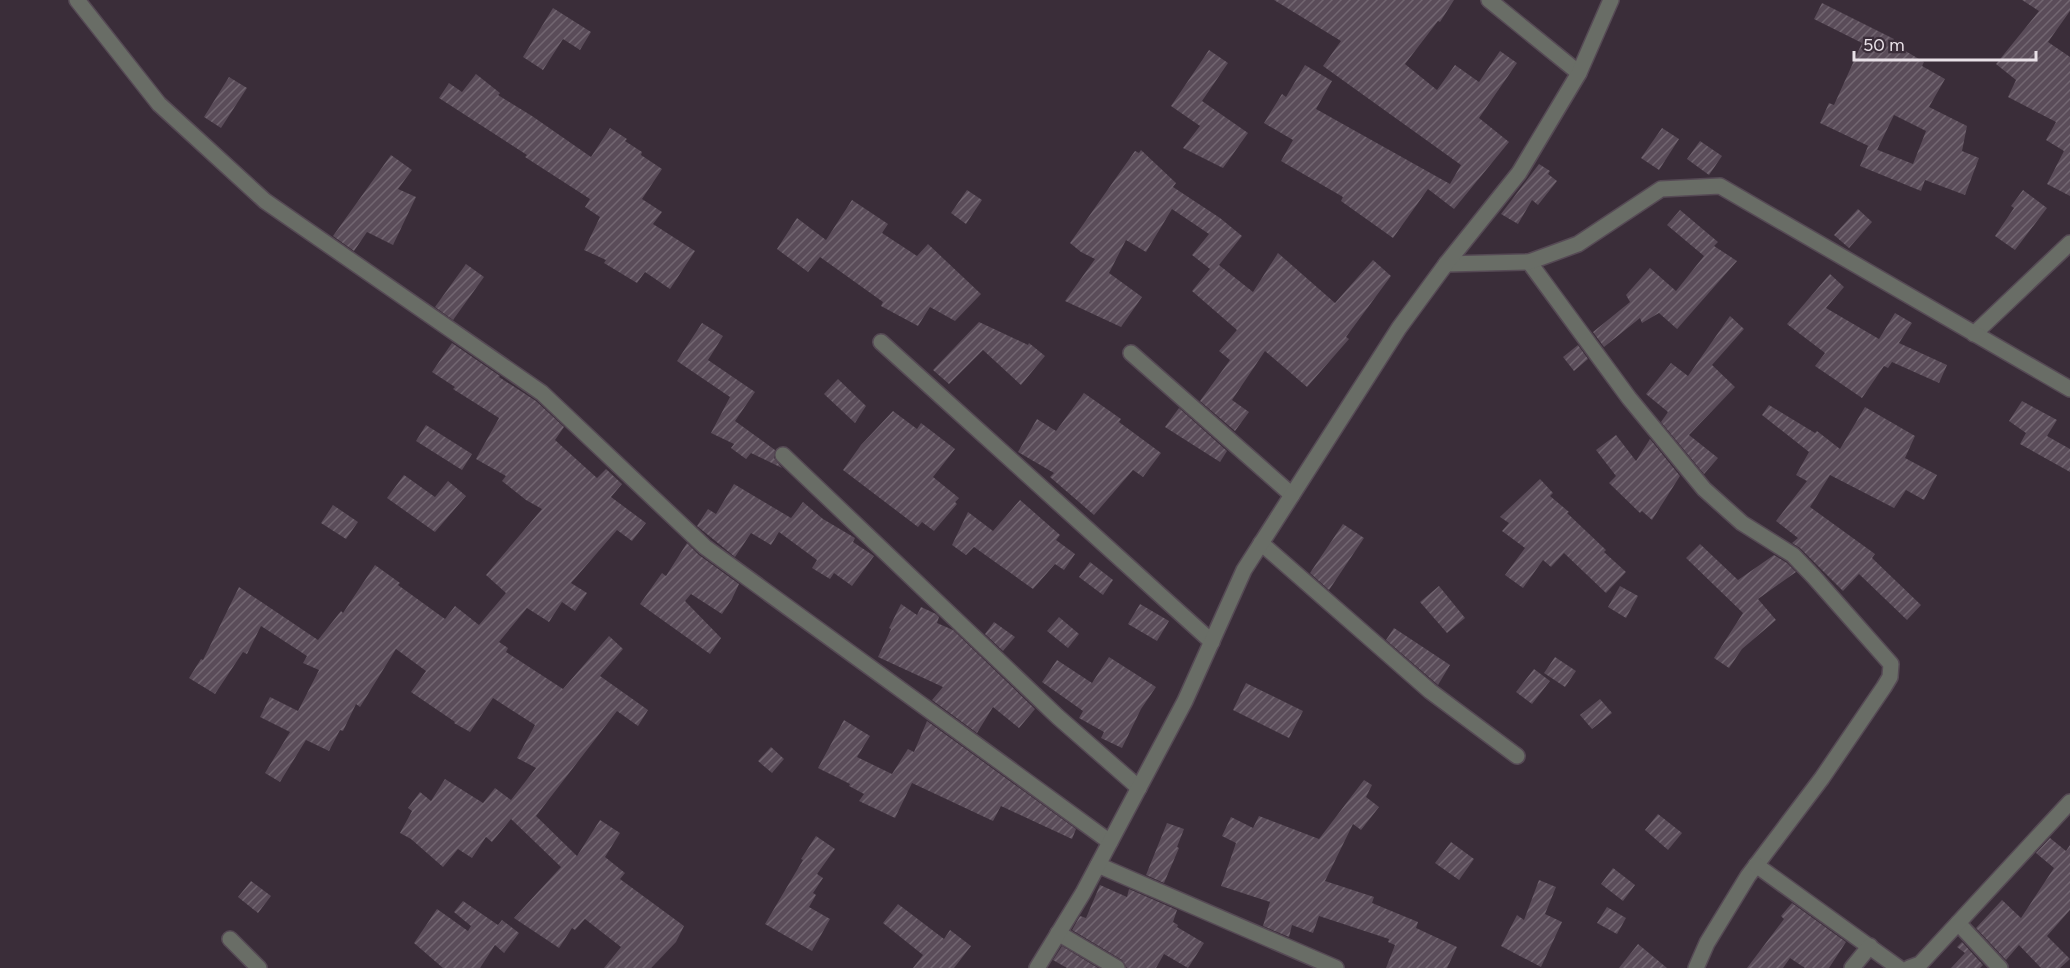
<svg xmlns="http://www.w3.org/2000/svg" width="2070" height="968" font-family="Figtree,sans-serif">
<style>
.building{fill:url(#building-hatch)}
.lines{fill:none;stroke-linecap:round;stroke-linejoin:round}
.minor-casing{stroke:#564a55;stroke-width:18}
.tertiary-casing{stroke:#564a55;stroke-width:18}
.minor{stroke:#696d66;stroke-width:15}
.tertiary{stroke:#696d66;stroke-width:15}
</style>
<defs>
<pattern id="building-hatch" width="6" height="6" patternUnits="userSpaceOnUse" patternTransform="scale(1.5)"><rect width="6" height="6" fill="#5a4c59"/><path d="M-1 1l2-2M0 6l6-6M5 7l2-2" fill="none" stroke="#726671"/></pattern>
</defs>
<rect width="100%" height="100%" fill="#3a2d39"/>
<g class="building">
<path d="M1274 0H1454L1440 22 1438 21 1405 64 1437 90 1455 65 1479 82 1500 51 1517 63 1479 118 1509 142 1454 209 1428 189 1393 238 1341 201 1343 197 1281 161 1293 140 1264 123 1282 94 1286 97 1305 65 1332 81 1316 109 1450 184 1461 165 1323 66 1341 41Z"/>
<path d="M2022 0H2070V11L2048 42 2070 57V196L2047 184 2064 151 2046 140 2056 122 2008 97 2016 80 1996 64 2039 11Z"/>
<path d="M1822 3 1894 39 1892 43 1924 62 1922 66 1945 79 1929 107 1967 126 1962 151 1979 158 1965 195 1925 180 1921 191 1860 166 1868 146 1913 164 1926 131 1894 115 1877 150 1820 123 1829 103 1834 105 1862 43 1814 19Z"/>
<path d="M553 8 591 32 580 50 563 39 543 70 523 57Z"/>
<path d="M1209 50 1228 63 1202 101 1248 133 1223 168 1183 148 1200 126 1171 106Z"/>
<path d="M476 74 500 93 498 95 532 116 591 157 610 128 627 139 625 141 642 152 641 155 662 169 642 199 662 212 653 224 695 251 670 289 645 272 637 283 604 263 606 260 584 250 600 217 585 207 590 199 525 157 527 155 439 98 449 83 462 92Z"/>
<path d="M229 77 247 88 221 128 204 117Z"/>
<path d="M1662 128 1679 139 1659 170 1641 158Z"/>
<path d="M1700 141 1722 156 1709 175 1687 159Z"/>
<path d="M1141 150 1176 183 1173 187 1220 218 1242 236 1219 265 1253 292 1278 253 1335 303 1373 260 1391 276 1346 337 1349 339 1307 387 1265 351 1232 400 1249 412 1235 431 1200 401 1230 360 1219 351 1237 330 1192 291 1210 269 1192 255 1209 234 1172 209 1146 252 1126 240 1109 273 1142 297 1121 327 1065 301 1095 259 1081 252 1070 243 1135 151 1139 153Z"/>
<path d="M391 155 412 170 398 189 416 197 393 245 367 232 354 251 333 236Z"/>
<path d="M1539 164 1550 171 1548 174 1557 181 1538 205 1532 200 1518 224 1501 214Z"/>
<path d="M967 190 982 200 966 224 951 213Z"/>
<path d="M2023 190 2047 208 2015 250 1995 236 2014 208 2011 206Z"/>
<path d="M852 200 888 224 882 233 917 256 928 244 981 294 955 321 930 307 918 326 881 306 883 302 820 257 808 272 777 249 797 218 826 240Z"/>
<path d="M1858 209 1872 222 1849 248 1834 235Z"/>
<path d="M1680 210 1718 242 1714 246 1737 261 1677 329 1659 313 1642 323 1640 318 1604 347 1593 332 1630 302 1626 295 1650 268 1676 291 1704 256 1667 225Z"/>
<path d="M466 264 484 277 453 320 435 307Z"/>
<path d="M1830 274 1844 287 1826 308 1879 339 1895 313 1912 323 1899 343 1947 365 1939 383 1892 362 1888 368 1884 366 1862 398 1815 366 1825 353 1787 324Z"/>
<path d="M1730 316 1744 329 1712 365 1735 387 1689 435 1718 458 1704 474 1661 422 1668 412 1646 394 1671 363 1688 376Z"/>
<path d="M979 322 1028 345 1029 343 1045 356 1021 385 983 350 949 384 933 370Z"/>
<path d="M702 323 723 336 708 360 755 392 735 421 775 450 774 458 782 468 751 453 746 459 731 448 734 444 711 433 730 397 677 361Z"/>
<path d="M452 343 500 376 499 377 536 401 564 427 555 440 597 478 606 469 622 484 611 497 646 523 632 541 617 530 571 583 587 593 575 611 562 602 549 622 527 608 499 642 508 648 506 652 563 689 609 636 623 649 600 676 648 710 638 726 617 711 536 816 577 856 600 820 620 833 605 857 625 873 620 879 684 926 676 942 651 968H604L621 947 585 919 575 930 572 928 559 948 514 918 561 867 511 819 492 842 486 837 472 858 458 849 443 867 411 839 400 833 412 811 408 808 420 792 431 801 445 779 483 803 495 788 511 800 536 768 517 758 535 725 493 698 470 732 454 723 455 722 411 692 426 671 396 649 360 707 356 704 343 731 340 730 329 751 306 740 280 782 265 773 290 732 260 717 270 697 298 711 319 670 303 663 307 656 261 626 247 654 243 652 215 694 189 678 201 659 203 660 239 587 318 640 341 611 343 613 375 565 400 583 398 585 445 619 455 606 479 625 506 593 486 575 542 509 526 500 502 481 506 476 476 459 499 418 453 389 455 387 432 372Z"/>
<path d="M1578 345 1588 359 1574 371 1563 357Z"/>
<path d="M838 379 866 406 855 423 824 394Z"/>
<path d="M1084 393 1121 419 1119 422 1161 453 1143 477 1133 470 1094 515 1050 477 1054 473 1018 452 1037 419 1056 431Z"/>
<path d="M2022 401 2057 420 2047 436 2070 449V472L2020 444 2026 433 2009 421Z"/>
<path d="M1769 405 1815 433 1817 431 1840 449 1865 407 1915 436 1905 458 1937 475 1924 500 1906 490 1894 508 1830 475 1810 507 1875 554 1872 558 1921 605 1907 620 1859 574 1843 591 1800 548 1792 543 1798 538 1776 521 1807 481 1796 475 1809 452 1762 415Z"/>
<path d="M1179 408 1227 451 1220 462 1165 427Z"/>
<path d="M893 411 917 429 921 423 955 449 933 477 959 498 955 502 957 504 934 531 922 522 918 527 843 470 861 445Z"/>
<path d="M426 425 472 454 462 470 416 441Z"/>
<path d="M1616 435 1636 461 1650 439 1680 476 1652 520 1642 511 1640 513 1609 483 1616 476 1596 450Z"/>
<path d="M404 475 435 497 448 481 466 496 435 532 387 498Z"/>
<path d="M1540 479 1553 493 1550 496 1569 512 1567 513 1606 550 1604 552 1626 572 1606 593 1564 553 1551 567 1543 560 1523 588 1505 575 1525 548 1502 531 1509 523 1500 517Z"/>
<path d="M734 484 791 518 803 502 823 519 855 538 853 542 874 556 852 586 834 573 830 579 812 568 817 560 779 532 771 545 751 533 735 557 697 526 708 509 716 514Z"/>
<path d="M1020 500 1060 535 1056 540 1075 554 1064 570 1055 564 1033 589 974 547 966 555 952 545 968 512 993 531Z"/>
<path d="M333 505 358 522 346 539 321 523Z"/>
<path d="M1343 524 1364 538 1329 590 1310 573Z"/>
<path d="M687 543 699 555 739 584 732 599 722 614 691 594 685 601 721 638 710 654 640 604 662 573 666 576Z"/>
<path d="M1700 544 1738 580 1774 555 1787 563 1796 572 1758 599 1776 620 1742 649 1729 668 1714 658 1743 613 1686 558Z"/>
<path d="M1090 562 1113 580 1103 595 1079 577Z"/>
<path d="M1439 586 1465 618 1447 633 1420 602Z"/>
<path d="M1620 586 1638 596 1626 618 1608 607Z"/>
<path d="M901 604 917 615 921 607 936 614 939 617 937 623 953 630 1035 709 1019 728 993 707 977 733 932 700 943 687 878 657 891 629 889 628Z"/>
<path d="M1140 604 1169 621 1157 641 1128 624Z"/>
<path d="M1059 617 1079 634 1068 648 1047 631Z"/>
<path d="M994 622 1015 637 1003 651 985 634Z"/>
<path d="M1394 628 1450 665 1438 685 1386 640Z"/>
<path d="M1109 657 1156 687 1141 709 1122 748 1101 738 1104 732 1079 718 1083 711 1042 682 1057 660 1092 683Z"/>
<path d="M1555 657 1576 671 1565 687 1544 673Z"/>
<path d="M1534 669 1550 681 1532 704 1516 692Z"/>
<path d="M1246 683 1303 711 1289 738 1233 710Z"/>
<path d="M1600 699 1612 713 1592 729 1580 715Z"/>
<path d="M844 720 870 736 857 757 892 774 908 749 914 752 927 721 1076 829 1072 839 1001 806 993 821 912 783 895 818 859 801 864 794 849 786 850 784 818 768Z"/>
<path d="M771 747 784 759 772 773 758 761Z"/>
<path d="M1364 780 1372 785 1366 797 1379 807 1361 830 1353 824 1325 881 1374 897 1372 903 1418 922 1416 928 1457 947 1447 968H1386L1395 945 1388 942 1389 939 1319 916 1313 933 1292 925 1289 937 1263 926 1270 902 1221 886 1236 843 1222 836 1231 817 1253 828 1259 816 1319 839Z"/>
<path d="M1658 814 1682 833 1668 850 1645 830Z"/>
<path d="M1167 823 1184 829 1177 847 1179 848 1164 883 1146 875Z"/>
<path d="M816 836 835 849 817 874 823 878 813 893 816 895 809 907 830 919 812 951 765 924 803 860 801 859Z"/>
<path d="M2050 838 2066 851 2070 845V910L2047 936 2070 959 2060 968H2041L2019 945 2006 960 1976 928 2002 900 2021 918 2054 868 2036 853Z"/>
<path d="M1451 842 1474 859 1459 880 1435 863Z"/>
<path d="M1613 868 1635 885 1623 901 1601 884Z"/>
<path d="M1539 880 1556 887 1545 914 1562 922 1541 967 1501 946 1517 915 1524 920Z"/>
<path d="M251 881 271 896 258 913 238 897Z"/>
<path d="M1100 885 1127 897 1129 889 1177 910 1173 922 1178 925 1177 927 1204 943 1188 968 1164 954 1156 968H1127L1122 960 1072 930 1080 916 1086 918Z"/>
<path d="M463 901 498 925 502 920 519 933 504 953 495 945 480 968H443L414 943 437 909 468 931 471 926 454 912Z"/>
<path d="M1792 903 1846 942 1829 968H1805L1790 958 1783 968H1747L1784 919 1781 916Z"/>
<path d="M898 904 944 939 950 930 971 946 954 968H913L923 955 883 923Z"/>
<path d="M1607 907 1626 918 1617 934 1597 923Z"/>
<path d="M1962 942 1983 965 1980 968H1951L1965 953 1957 947Z"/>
<path d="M1638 944 1667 968H1619Z"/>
<path d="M1062 946 1098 968H1067L1053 960Z"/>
</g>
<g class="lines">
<g class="minor-casing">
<g id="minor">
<path d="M77 0 159 104 265 201 542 393 705 547 1110 842"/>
<path d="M1489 0 1579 73"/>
<path d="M1529 262 1629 398 1704 489 1742 523 1793 555 1814 577 1891 664 1890 677 1884 687 1822 778 1748 876 1707 943 1696 968"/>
<path d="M1974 334 2070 243"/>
<path d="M881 342 1212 642"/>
<path d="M1131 353 1292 495"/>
<path d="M783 455 1058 717 1139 788"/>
<path d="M1261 543 1430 691 1517 756"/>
<path d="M1098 865 1336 968"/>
<path d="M1756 865 1899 968"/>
<path d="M1958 923 2000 968"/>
<path d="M1058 933 1117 968"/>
<path d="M230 939 259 968"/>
<path d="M1852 968 1870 946"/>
<path d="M1909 968 1920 964 2070 802"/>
</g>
</g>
<g class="tertiary-casing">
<g id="tertiary">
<path d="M1446 264 1529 262 1578 244 1661 189 1720 186 2070 389"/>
<path d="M1037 968 1083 893 1185 701 1244 570 1399 328 1446 264 1519 173 1579 73 1611 0"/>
</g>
</g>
<use href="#minor" class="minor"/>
<use href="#tertiary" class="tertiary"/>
</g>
<path d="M1854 51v9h182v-9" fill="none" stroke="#e8e0e7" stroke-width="3"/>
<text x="1863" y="51" font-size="18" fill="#e8e0e7" stroke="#3a2d39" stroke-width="4.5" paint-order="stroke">50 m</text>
</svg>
